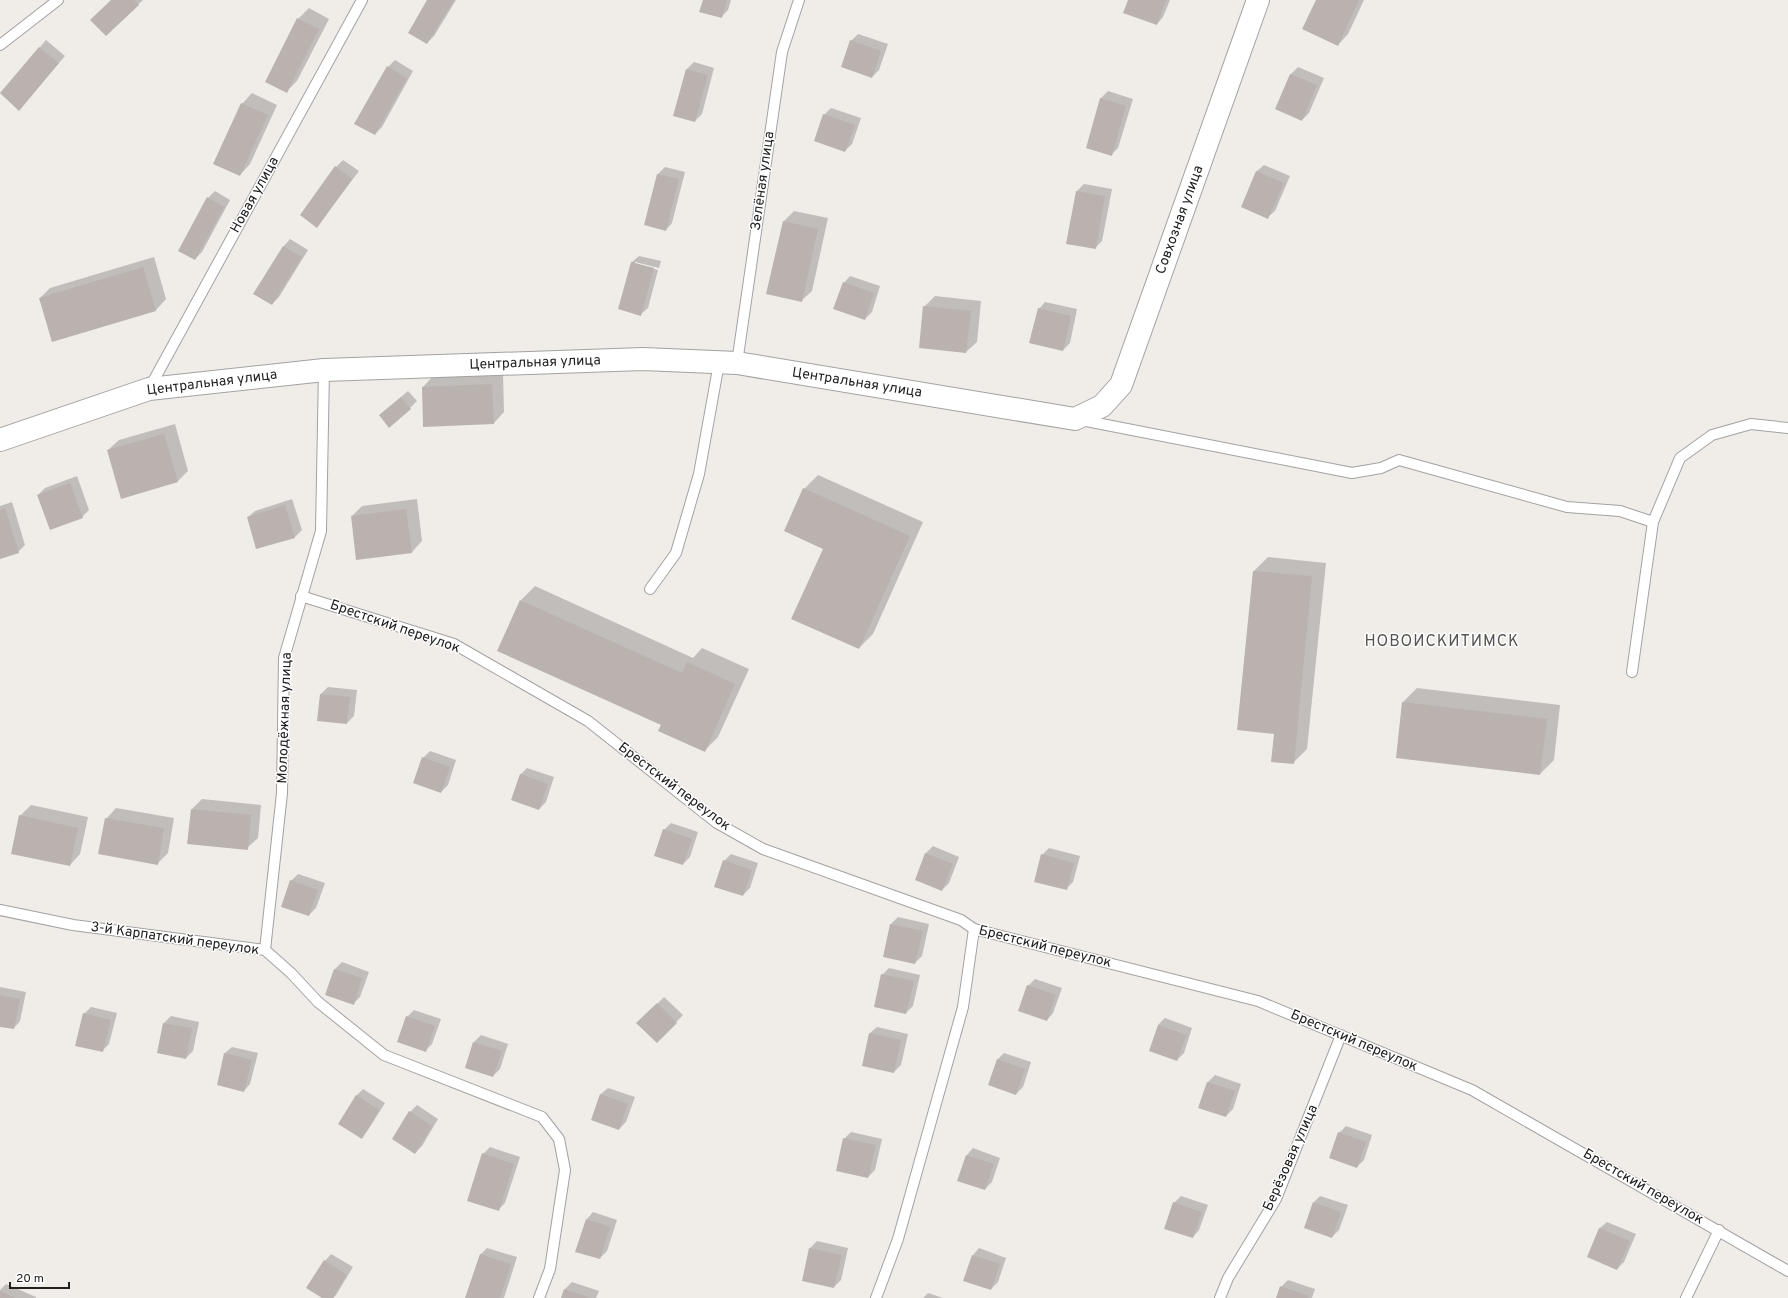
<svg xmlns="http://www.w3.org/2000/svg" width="1788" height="1298" font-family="Overpass,sans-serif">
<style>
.shadow{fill:#0003}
.building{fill:#bab2ae}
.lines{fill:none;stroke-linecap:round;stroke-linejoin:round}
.service-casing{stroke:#a2a2a2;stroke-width:12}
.tertiary-casing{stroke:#a2a2a2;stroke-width:24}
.service{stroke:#fff;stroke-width:10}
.tertiary{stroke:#fff;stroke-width:22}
.labels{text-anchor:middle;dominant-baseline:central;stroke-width:3;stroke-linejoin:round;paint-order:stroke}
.street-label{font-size:14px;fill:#212121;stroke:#fff}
.quarter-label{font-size:16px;letter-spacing:1px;fill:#545454;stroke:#fff}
</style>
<rect width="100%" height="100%" fill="#f0ede9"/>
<g class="shadow">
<path d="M112 0H143L106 35Z"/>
<path d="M428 0H456L434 36 427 43Z"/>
<path d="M704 0H731L728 10 721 17Z"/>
<path d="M1129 0H1170L1163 17 1157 24Z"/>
<path d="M1317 0H1364L1348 34 1338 45Z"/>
<path d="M309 8 329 19 297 81 286 92 298 19Z"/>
<path d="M858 34 888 44 879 70 872 77 851 41Z"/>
<path d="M46 40 65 56 19 109 1 94Z"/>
<path d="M395 60 413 71 382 127 375 134 388 67Z"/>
<path d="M694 62 714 68 702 114 695 121 687 69Z"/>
<path d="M1298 67 1324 78 1309 113 1302 120 1276 109 1291 74Z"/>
<path d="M1108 91 1133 99 1118 148 1111 155 1087 148 1101 98Z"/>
<path d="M252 93 277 105 250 164 240 175 242 104Z"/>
<path d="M831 108 861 118 852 144 845 151 824 115Z"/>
<path d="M343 160 359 171 317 227 336 167Z"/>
<path d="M1264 165 1290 176 1275 211 1268 217 1242 206 1257 171Z"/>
<path d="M665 167 685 172 672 223 666 230 646 224 658 174Z"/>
<path d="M1084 184 1112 189 1102 241 1095 248 1067 243 1077 191Z"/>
<path d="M215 191 230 200 202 252 195 259 208 198Z"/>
<path d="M794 211 828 218 812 291 801 301 784 221Z"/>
<path d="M290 239 308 250 279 297 272 304 255 293 284 246Z"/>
<path d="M639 256 661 261 659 268 635 262V264L658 270 648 308 641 314 632 262Z"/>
<path d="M154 257 166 299 156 310 52 341 40 298 50 288Z"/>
<path d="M850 276 880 286 872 312 865 319 844 283Z"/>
<path d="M935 296 981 301 977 342 966 352 924 307Z"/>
<path d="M1045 302 1077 309 1070 343 1063 350 1039 309Z"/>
<path d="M503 374 504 412 494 423 423 387 433 376Z"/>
<path d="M408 391 417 401 410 408 380 415Z"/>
<path d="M175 424 188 471 178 481 108 450 119 440Z"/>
<path d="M818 475 923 522 873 634 859 648 804 489Z"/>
<path d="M77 476 89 510 82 517 38 495 45 488Z"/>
<path d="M292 499 302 530 295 537 257 547 248 517 255 511Z"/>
<path d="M417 499 422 541 412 552 352 516 362 506Z"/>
<path d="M12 502 25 545 18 552 0 558V506Z"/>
<path d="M1268 557 1326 563 1307 749 1293 763 1275 733 1254 571Z"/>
<path d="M535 586 693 658 702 648 749 669 718 737 704 751 521 600Z"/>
<path d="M328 687 357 690 354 716 347 723 321 694Z"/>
<path d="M1417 688 1560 705 1554 760 1540 774 1403 702Z"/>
<path d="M430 751 456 760 448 785 441 792 423 758Z"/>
<path d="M527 768 554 777 546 802 539 809 520 775Z"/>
<path d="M202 799 261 805 258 838 247 848 192 809Z"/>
<path d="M31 805 88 817 80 854 70 865 20 816Z"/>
<path d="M116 808 174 818 168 853 157 864 106 819Z"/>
<path d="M671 823 698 832 690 857 683 864 664 830Z"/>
<path d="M933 846 959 857 949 883 942 890 916 880 926 853Z"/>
<path d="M1049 848 1080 856 1073 882 1066 889 1042 855Z"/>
<path d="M731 854 758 863 750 888 743 895 724 861Z"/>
<path d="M298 874 325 883 316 908 309 915 291 881Z"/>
<path d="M898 917 929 924 922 956 915 963 884 956 891 924Z"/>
<path d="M342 962 369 972 360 997 353 1004 335 969Z"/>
<path d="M889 968 920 975 913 1006 906 1013 882 975Z"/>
<path d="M1035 979 1062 988 1053 1013 1047 1020 1028 986Z"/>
<path d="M0 987 26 992 20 1021 14 1028 0 1025Z"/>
<path d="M664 997 683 1015 657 1042 638 1023Z"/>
<path d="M91 1007 117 1013 109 1044 102 1051 84 1014Z"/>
<path d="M414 1010 441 1019 432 1044 425 1051 407 1017Z"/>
<path d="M171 1016 199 1022 193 1051 186 1058 164 1023Z"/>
<path d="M1165 1018 1192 1028 1184 1053 1177 1060 1158 1025Z"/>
<path d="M877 1027 908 1034 901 1065 894 1072 870 1033Z"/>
<path d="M481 1035 508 1044 500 1069 493 1076 466 1067 474 1042Z"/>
<path d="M232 1047 258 1053 250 1084 244 1091 225 1053Z"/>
<path d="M1004 1053 1031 1062 1023 1087 1016 1094 997 1060Z"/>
<path d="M1215 1075 1241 1084 1233 1109 1226 1116 1199 1107 1208 1082Z"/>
<path d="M608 1088 635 1097 626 1122 619 1129 601 1094Z"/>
<path d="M363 1089 385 1103 368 1130 362 1137 356 1096Z"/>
<path d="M417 1105 438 1119 422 1146 415 1153 393 1139 410 1112Z"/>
<path d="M1346 1126 1372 1135 1364 1160 1357 1167 1339 1133Z"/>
<path d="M851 1132 882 1139 875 1170 868 1177 844 1139Z"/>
<path d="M490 1147 520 1157 505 1203 498 1210 483 1154Z"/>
<path d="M973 1148 1000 1158 992 1182 985 1189 958 1180 967 1155Z"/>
<path d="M1181 1196 1208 1205 1199 1230 1193 1237 1174 1203Z"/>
<path d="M1320 1196 1348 1205 1339 1230 1332 1237 1313 1203Z"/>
<path d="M593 1212 617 1220 607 1251 600 1258 587 1219Z"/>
<path d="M1607 1222 1636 1234 1624 1262 1617 1269 1588 1256 1600 1228Z"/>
<path d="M817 1241 848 1248 841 1280 834 1287 810 1248Z"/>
<path d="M487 1248 517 1257 504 1298H466L480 1255Z"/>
<path d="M979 1248 1006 1258 998 1282 991 1289 973 1255Z"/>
<path d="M331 1254 353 1267 336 1295 333 1298H324L325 1261Z"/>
<path d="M1288 1280 1315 1289 1312 1298H1277L1281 1287Z"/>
<path d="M572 1282 599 1291 596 1298H562L565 1289Z"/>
<path d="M6 1284 36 1297V1298H0V1290Z"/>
<path d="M928 1293 943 1298H923Z"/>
</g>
<g class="building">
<path d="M111 0H134L139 5 106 36 90 20Z"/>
<path d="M427 0H454L427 44 408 33Z"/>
<path d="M703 0H727L722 18 699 12Z"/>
<path d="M1128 0H1166L1157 25 1123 13Z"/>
<path d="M1316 0H1359L1338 46 1302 29Z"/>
<path d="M297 18 319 29 287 93 265 82Z"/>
<path d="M850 40 881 51 872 78 841 67Z"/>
<path d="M39 47 59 63 19 111 0 93Z"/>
<path d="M387 66 407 78 375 135 354 124Z"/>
<path d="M686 69 708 75 695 122 673 116Z"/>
<path d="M1290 74 1317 85 1302 121 1275 109Z"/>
<path d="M1100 98 1126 106 1112 156 1086 148Z"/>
<path d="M241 103 268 115 240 176 213 164Z"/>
<path d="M823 114 855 125 845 152 814 141Z"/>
<path d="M335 166 352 179 317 228 300 215Z"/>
<path d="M1256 171 1284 183 1268 219 1241 207Z"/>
<path d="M657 174 679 179 666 231 644 225Z"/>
<path d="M1076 191 1105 196 1096 249 1066 244Z"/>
<path d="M207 197 224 207 195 260 178 251Z"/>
<path d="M783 221 818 229 802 302 766 294Z"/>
<path d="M283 246 302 257 272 305 253 294Z"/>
<path d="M631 262 654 268 641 316 618 309Z"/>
<path d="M143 267 156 311 52 342 39 298Z"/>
<path d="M843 282 874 293 865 320 833 309Z"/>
<path d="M923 306 971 311 966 353 919 348Z"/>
<path d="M1038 308 1071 316 1063 351 1029 343Z"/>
<path d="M492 384 494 424 423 427 422 387Z"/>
<path d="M401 397 411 409 389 428 379 415Z"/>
<path d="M164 434 178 482 121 499 107 450Z"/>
<path d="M70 483 83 518 50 530 37 495Z"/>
<path d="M803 488 910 536 859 649 791 619 823 549 784 531Z"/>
<path d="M285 505 295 538 256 549 247 517Z"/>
<path d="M5 508 19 553 0 559V510Z"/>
<path d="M406 509 412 553 356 560 351 516Z"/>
<path d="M1253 571 1312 576 1294 764 1271 762 1274 734 1237 730Z"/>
<path d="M520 600 682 673 687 662 735 684 705 752 658 731 661 725 497 651Z"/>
<path d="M320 694 350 697 347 724 317 721Z"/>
<path d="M1402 702 1547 719 1540 775 1396 758Z"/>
<path d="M422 757 450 767 441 793 413 783Z"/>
<path d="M520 774 548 784 539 810 511 800Z"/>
<path d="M191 809 251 815 248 850 187 844Z"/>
<path d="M19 815 78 828 70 866 11 854Z"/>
<path d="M105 818 164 828 158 865 98 854Z"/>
<path d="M663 829 692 839 683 865 654 856Z"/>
<path d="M925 853 953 864 942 891 915 880Z"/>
<path d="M1041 854 1074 863 1067 890 1034 882Z"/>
<path d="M723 860 752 870 743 896 714 887Z"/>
<path d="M290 880 318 890 309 916 281 907Z"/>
<path d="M890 924 923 931 915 964 883 957Z"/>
<path d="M334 969 362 978 354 1005 325 995Z"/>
<path d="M881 974 914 981 906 1014 874 1007Z"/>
<path d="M1027 985 1056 995 1047 1021 1018 1011Z"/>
<path d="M0 995 20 999 14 1029 0 1027Z"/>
<path d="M657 1003 677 1023 657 1043 636 1023Z"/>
<path d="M83 1013 111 1020 103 1052 75 1046Z"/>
<path d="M406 1016 435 1026 426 1052 397 1042Z"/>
<path d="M163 1023 192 1028 186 1059 157 1053Z"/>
<path d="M1158 1025 1186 1035 1177 1061 1149 1051Z"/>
<path d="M869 1033 901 1040 894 1073 862 1066Z"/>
<path d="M473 1042 502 1051 493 1077 465 1068Z"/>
<path d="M224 1053 252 1060 244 1092 217 1085Z"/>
<path d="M997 1059 1025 1069 1016 1095 988 1085Z"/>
<path d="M1207 1082 1235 1091 1226 1117 1198 1108Z"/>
<path d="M600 1094 628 1104 619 1130 591 1120Z"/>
<path d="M356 1095 379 1110 362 1139 338 1124Z"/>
<path d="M409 1111 432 1126 415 1154 392 1139Z"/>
<path d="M1338 1132 1366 1142 1357 1168 1329 1158Z"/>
<path d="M843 1138 876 1145 868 1178 836 1171Z"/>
<path d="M482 1153 514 1164 499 1211 467 1201Z"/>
<path d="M966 1155 994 1164 985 1190 957 1181Z"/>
<path d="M1173 1202 1202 1212 1193 1238 1164 1229Z"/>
<path d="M1313 1202 1341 1212 1332 1238 1304 1228Z"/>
<path d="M586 1219 610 1227 600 1259 575 1252Z"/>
<path d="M1599 1228 1630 1241 1617 1270 1587 1257Z"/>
<path d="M809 1248 842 1255 834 1288 802 1281Z"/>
<path d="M480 1254 511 1264 500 1298H465Z"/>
<path d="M972 1255 1000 1264 991 1290 963 1281Z"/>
<path d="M324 1260 347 1275 333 1298H322L306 1288Z"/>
<path d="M1280 1286 1309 1296 1308 1298H1276Z"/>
<path d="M564 1289 591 1298H561Z"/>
<path d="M0 1291 16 1298H0Z"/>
</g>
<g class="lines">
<g class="service-casing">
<g id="service">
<path d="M0 45 58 0"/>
<path d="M737 363 782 52 799 0"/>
<path d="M149 389 362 0"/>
<path d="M1081 420 1352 473 1381 468 1399 460 1567 507 1620 511 1653 522 1680 458 1712 435 1751 424 1788 428"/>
<path d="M650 589 676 553 699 474 719 363"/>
<path d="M301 596 454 644 588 721 717 823 763 849 961 920 974 929 1258 1001 1472 1090 1788 1271"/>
<path d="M1632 672 1653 522"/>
<path d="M0 910 73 925 265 950 291 973 318 1002 384 1055 542 1117 559 1139 565 1170 550 1269 539 1298"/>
<path d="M265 950 282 793 284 658 321 531 324 370"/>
<path d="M876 1298 898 1239 963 1007 974 929"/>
<path d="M1220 1298 1228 1278 1276 1199 1341 1035"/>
<path d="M1686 1298 1719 1230"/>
</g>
</g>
<g class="tertiary-casing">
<path id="tertiary" d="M0 440 149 389 324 370 643 359 737 363 1075 419 1102 406 1121 385 1258 0"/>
</g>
<use href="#service" class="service"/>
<use href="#tertiary" class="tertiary"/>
</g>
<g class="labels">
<g class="street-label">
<text transform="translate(763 181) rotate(-82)">Зелёная улица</text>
<text transform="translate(255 195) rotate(-61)">Новая улица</text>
<text transform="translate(1180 220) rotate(-70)">Совхозная улица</text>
<text transform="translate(535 363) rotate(-2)">Центральная улица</text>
<text transform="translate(212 383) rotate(-7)">Центральная улица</text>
<text transform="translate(857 383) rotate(9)">Центральная улица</text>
<text transform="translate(395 627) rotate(19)">Брестский переулок</text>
<text transform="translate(285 718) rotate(-88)">Молодёжная улица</text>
<text transform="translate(674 787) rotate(37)">Брестский переулок</text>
<text transform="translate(175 939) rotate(8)">3-й Карпатский переулок</text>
<text transform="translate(1045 947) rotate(14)">Брестский переулок</text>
<text transform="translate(1354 1041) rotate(23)">Брестский переулок</text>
<text transform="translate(1291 1158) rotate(-66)">Берёзовая улица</text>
<text transform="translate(1643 1187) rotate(30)">Брестский переулок</text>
</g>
<g class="quarter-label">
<text x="1442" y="642">НОВОИСКИТИМСК</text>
</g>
</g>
<path d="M10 1282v6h59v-6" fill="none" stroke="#212121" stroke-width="2"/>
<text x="16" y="1282" font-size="12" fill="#212121" stroke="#ffffff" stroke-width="3" paint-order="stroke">20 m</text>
</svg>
